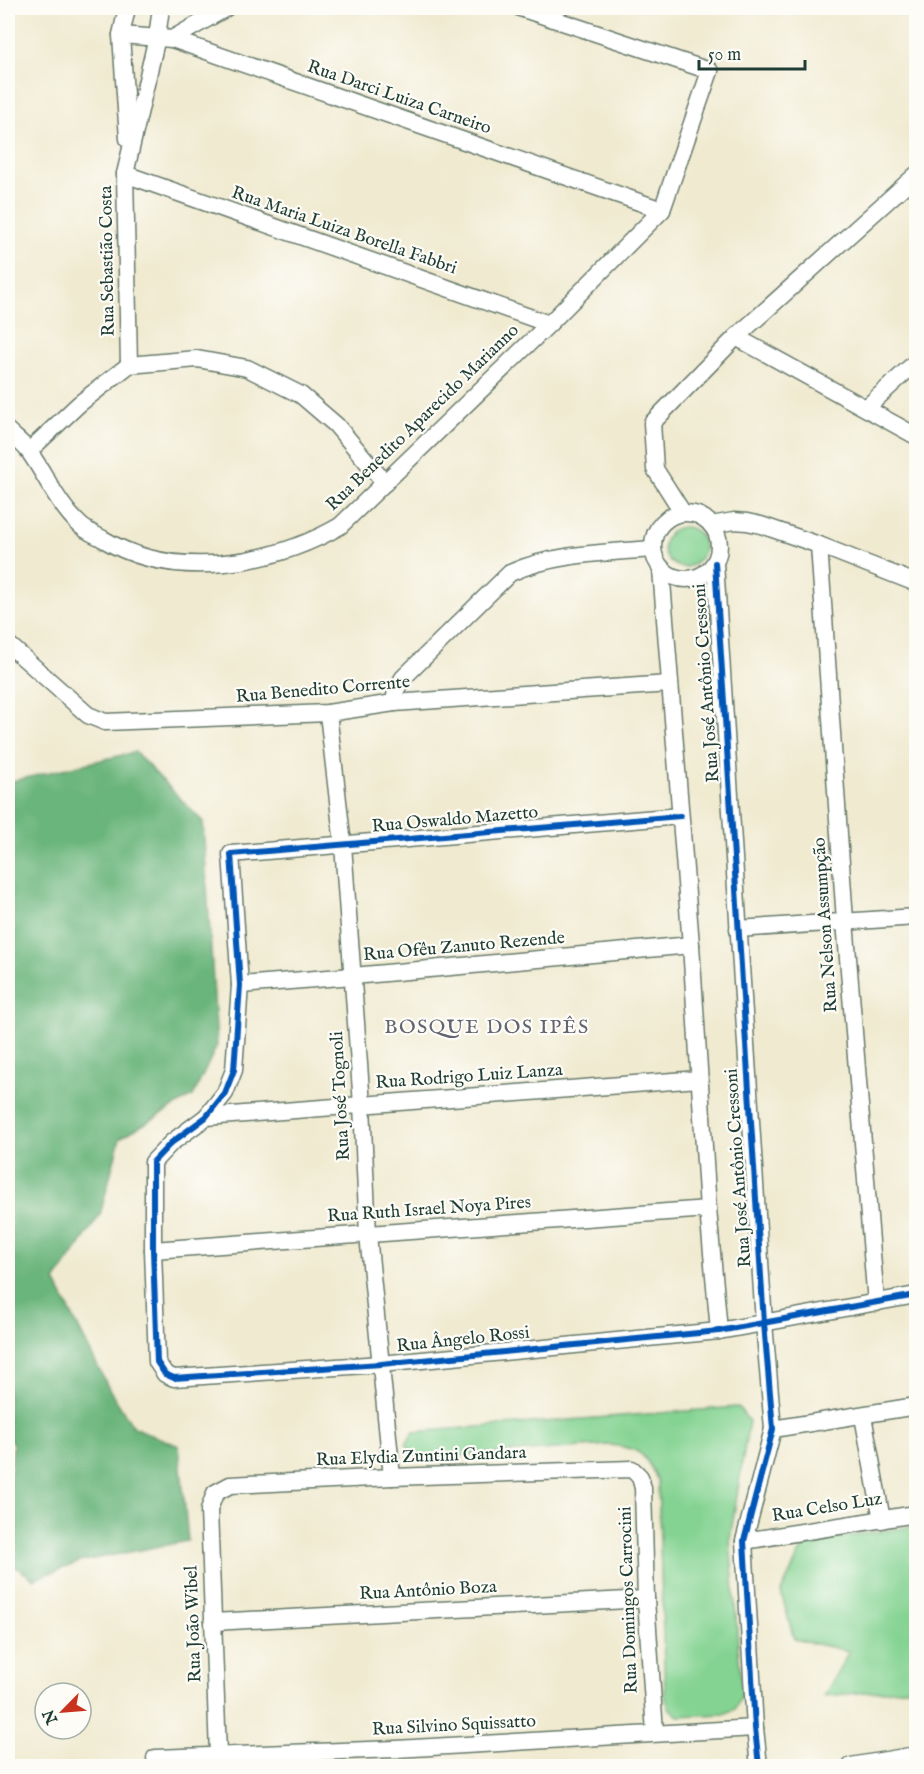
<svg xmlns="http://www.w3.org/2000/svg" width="924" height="1774" font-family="'IM FELL English',serif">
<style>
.green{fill:#84d392;stroke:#528863;stroke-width:1.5}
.forest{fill:#6bb57c;stroke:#457958;stroke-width:1.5}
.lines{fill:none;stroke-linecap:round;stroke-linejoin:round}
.minor-casing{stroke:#687a6b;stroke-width:19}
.minor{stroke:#fff;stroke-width:16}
.cycleway-casing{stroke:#fdfcf7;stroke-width:10}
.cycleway{stroke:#0057b8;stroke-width:6}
.labels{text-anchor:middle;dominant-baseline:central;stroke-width:4.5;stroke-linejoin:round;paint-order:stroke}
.street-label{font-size:18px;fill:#1f3d34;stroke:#fdfcf7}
.neighbourhood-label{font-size:20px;letter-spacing:1.5px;fill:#616471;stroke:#fdfcf7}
</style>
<rect width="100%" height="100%" fill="#fdfcf7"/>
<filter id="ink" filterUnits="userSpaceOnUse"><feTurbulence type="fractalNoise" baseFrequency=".0167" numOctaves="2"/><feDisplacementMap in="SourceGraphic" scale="12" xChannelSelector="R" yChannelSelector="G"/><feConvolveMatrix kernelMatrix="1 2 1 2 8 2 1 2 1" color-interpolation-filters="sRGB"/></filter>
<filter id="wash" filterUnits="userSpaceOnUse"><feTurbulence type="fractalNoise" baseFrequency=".008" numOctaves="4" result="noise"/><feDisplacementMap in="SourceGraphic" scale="24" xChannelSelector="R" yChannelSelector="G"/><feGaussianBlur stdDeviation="1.35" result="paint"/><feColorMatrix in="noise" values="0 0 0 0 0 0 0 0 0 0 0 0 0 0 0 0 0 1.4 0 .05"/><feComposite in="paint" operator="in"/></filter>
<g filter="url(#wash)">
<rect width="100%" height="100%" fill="#f0ead0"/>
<g class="green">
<circle cx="684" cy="547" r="20"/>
<path d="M738 1407 749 1421 730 1539 742 1695 735 1709 724 1714 678 1716 669 1708 665 1696 658 1481C645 1453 640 1448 609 1445L418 1459 406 1445 413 1432Z"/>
<path d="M916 1526V1688L824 1696 849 1651 794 1639 781 1592 805 1542Z"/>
</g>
<path class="forest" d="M135 752 203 822 217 1045 193 1096 120 1138 100 1215 55 1281 109 1389 133 1427 179 1446 188 1541 83 1561 34 1579 8 1562V1476L11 1473 13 1444 8 1437V782Z"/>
</g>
<g filter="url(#ink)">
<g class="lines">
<g class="minor-casing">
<g id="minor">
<path d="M127 8 121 35 128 139"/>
<path d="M121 35 172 39 662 210"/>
<path d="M172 39 226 8"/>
<path d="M125 174 549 324"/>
<path d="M736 337 916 436"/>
<path d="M129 365 125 174 157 37 161 8"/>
<path d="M866 408 916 362"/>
<path d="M8 431C15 438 25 445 30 453 47 477 58 505 80 525 86 531 96 535 103 539 174 582 272 565 340 526L549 324 662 210 710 71 520 8"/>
<path d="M29 451 79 404 129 365 197 359 247 368 301 395 336 425 385 483"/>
<circle cx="686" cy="546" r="33"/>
<path d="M683 513 655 469 652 423 736 337 916 175"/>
<path d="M711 525 734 521 747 522 761 525 819 545 916 583"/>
<path d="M819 545 845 921 876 1303"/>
<path d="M715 563 764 1323 773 1429 744 1541 755 1728 759 1766"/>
<path d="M661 569 691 945 708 1209 719 1331"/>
<path d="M8 644 88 715 105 722 328 713 394 703 669 684"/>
<path d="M394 703 396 690 403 678 510 573C555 553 605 553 653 549"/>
<path d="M328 713 343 845 362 1105 368 1235 392 1477"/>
<path d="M680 816 231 854 240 985 234 1070 225 1093 206 1117 171 1143 153 1162V1250L157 1362 165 1374 174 1378 381 1364 719 1331 916 1295"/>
<path d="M738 929 916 917"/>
<path d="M240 985 353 976 691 945"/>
<path d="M206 1117 699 1079"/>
<path d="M153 1250 708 1209"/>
<path d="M863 1416 882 1520"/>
<path d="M773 1429 916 1406"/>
<path d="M744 1541 916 1514"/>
<path d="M213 1622 646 1599"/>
<path d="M218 1754 209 1510 215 1493 230 1485 392 1477 632 1469 640 1477 643 1488 646 1599 655 1733"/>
<path d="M155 1758 396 1749 755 1728"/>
<path d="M851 1766 916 1755"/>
</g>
</g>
<use href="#minor" class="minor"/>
<g class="cycleway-casing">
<g id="cycleway">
<path d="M715 563 764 1323 773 1429 744 1541 755 1728 759 1766"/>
<path d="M680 816 231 854 240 985 234 1070 225 1093 206 1117 171 1143 153 1162V1250L157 1362 165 1374 174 1378 381 1364 719 1331 916 1295"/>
</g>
</g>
<use href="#cycleway" class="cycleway"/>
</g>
</g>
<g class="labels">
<g class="street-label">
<text transform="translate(399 98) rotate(19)">Rua Darci Luiza Carneiro</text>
<text transform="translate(344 231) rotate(19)">Rua Maria Luiza Borella Fabbri</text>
<text transform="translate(108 261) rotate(-91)">Rua Sebastião Costa</text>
<text transform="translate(423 418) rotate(-44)">Rua Benedito Aparecido Marianno</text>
<text transform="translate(707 683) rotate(-94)">Rua José Antônio Cressoni</text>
<text transform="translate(323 690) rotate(-5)">Rua Benedito Corrente</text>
<text transform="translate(455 820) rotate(-5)">Rua Oswaldo Mazetto</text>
<text transform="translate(826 925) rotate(-94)">Rua Nelson Assumpção</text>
<text transform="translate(464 947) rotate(-5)">Rua Ofêu Zanuto Rezende</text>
<text transform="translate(469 1077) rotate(-4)">Rua Rodrigo Luiz Lanza</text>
<text transform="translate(341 1096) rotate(-93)">Rua José Tognoli</text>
<text transform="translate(739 1168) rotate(-94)">Rua José Antônio Cressoni</text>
<text transform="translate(429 1210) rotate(-4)">Rua Ruth Israel Noya Pires</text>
<text transform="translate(463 1340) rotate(-6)">Rua Ângelo Rossi</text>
<text transform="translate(421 1457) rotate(-2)">Rua Elydia Zuntini Gandara</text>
<text transform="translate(827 1508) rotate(-9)">Rua Celso Luz</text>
<text transform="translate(428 1591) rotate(-3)">Rua Antônio Boza</text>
<text transform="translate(629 1600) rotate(-92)">Rua Domingos Carrocini</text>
<text transform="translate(194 1624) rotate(-92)">Rua João Wibel</text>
<text transform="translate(454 1726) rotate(-3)">Rua Silvino Squissatto</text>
</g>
<g class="neighbourhood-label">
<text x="487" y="1027">BOSQUE DOS IPÊS</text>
</g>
</g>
<rect width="924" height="1774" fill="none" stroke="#fdfcf7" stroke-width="30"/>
<g transform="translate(63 1711) rotate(245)"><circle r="28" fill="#fdfcf7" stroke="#a4b0a9" stroke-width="1.5"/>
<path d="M0-4.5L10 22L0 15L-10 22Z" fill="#c8321e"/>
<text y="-9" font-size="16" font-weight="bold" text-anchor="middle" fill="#1f3d34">N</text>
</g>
<path d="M699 60v9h106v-9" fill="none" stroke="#1f3d34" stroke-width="3"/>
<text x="708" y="60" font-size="18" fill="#1f3d34" stroke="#fdfcf7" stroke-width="4.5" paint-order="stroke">50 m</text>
</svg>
